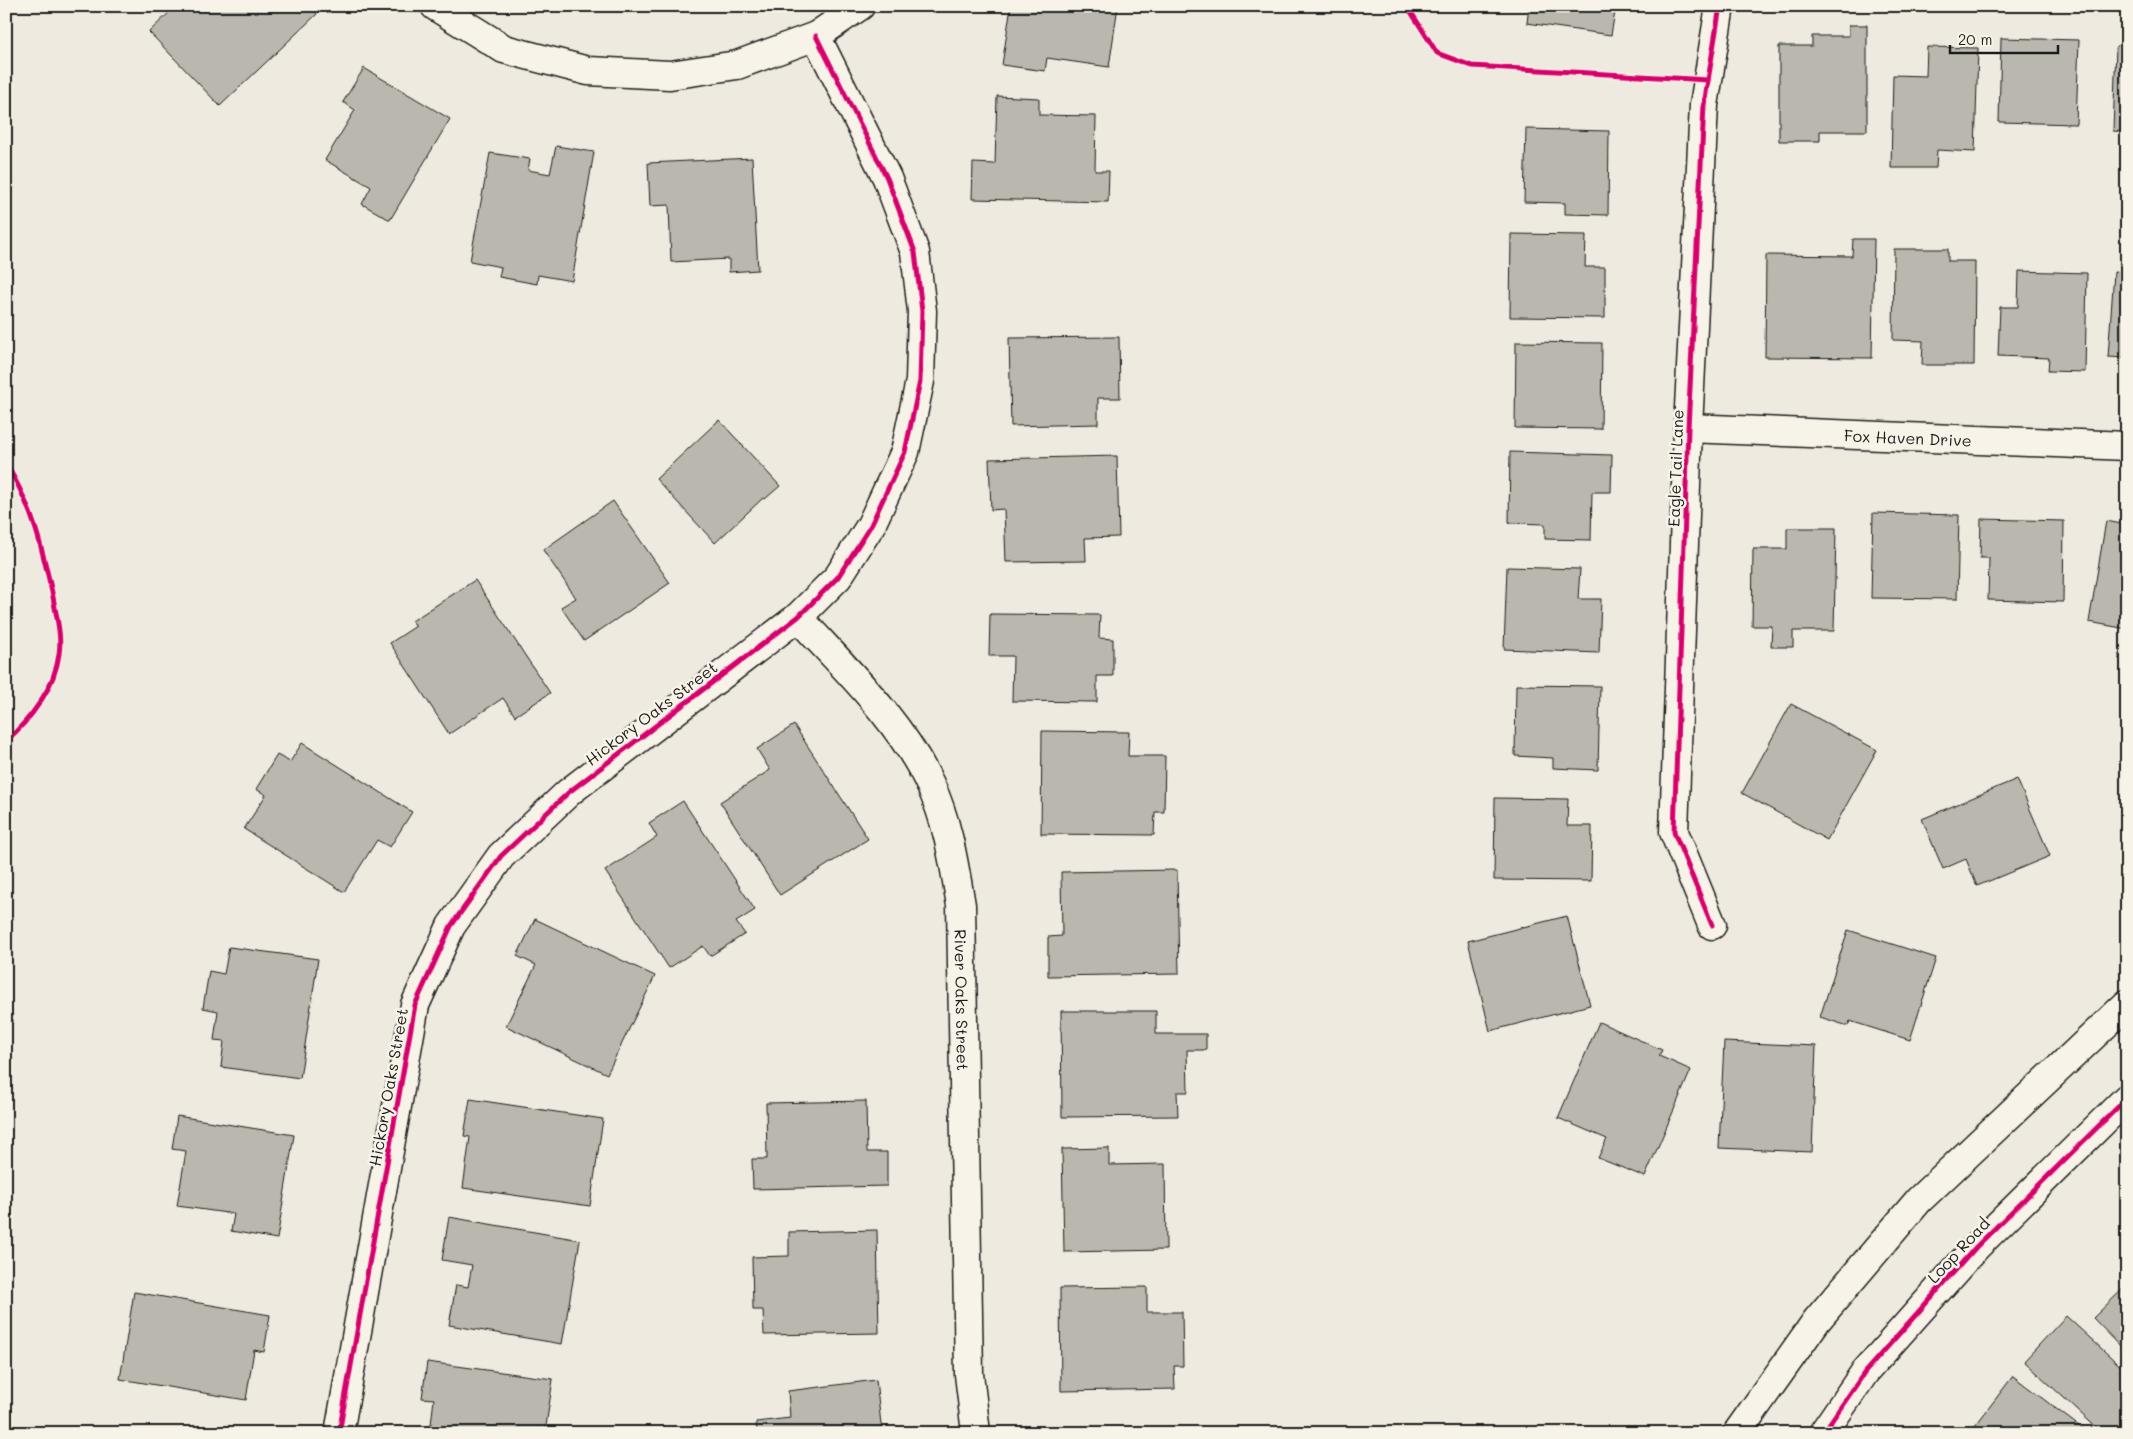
<svg xmlns="http://www.w3.org/2000/svg" width="2133" height="1439" font-family="Mali,sans-serif">
<style>
.building{fill:#bab7af;stroke:#1c1c1c}
.lines{fill:none;stroke-linecap:round;stroke-linejoin:round}
.minor-casing{stroke:#1c1c1c;stroke-width:31}
.tertiary-casing{stroke:#1c1c1c;stroke-width:31}
.minor{stroke:#f7f3e8;stroke-width:28}
.tertiary{stroke:#f7f3e8;stroke-width:28}
.cycleway-casing{stroke:#f7f3e8;stroke-width:8}
.cycleway{stroke:#d6006c;stroke-width:5}
.labels{text-anchor:middle;dominant-baseline:central;stroke-width:5;stroke-linejoin:round;paint-order:stroke}
.street-label{font-size:16px;fill:#1c1c1c;stroke:#f7f3e8}
</style>
<rect width="100%" height="100%" fill="#eeeae0"/>
<filter id="ink" filterUnits="userSpaceOnUse"><feTurbulence type="fractalNoise" baseFrequency=".02" numOctaves="2"/><feDisplacementMap in="SourceGraphic" scale="10" xChannelSelector="R" yChannelSelector="G"/><feConvolveMatrix kernelMatrix="1 2 1 2 8 2 1 2 1" color-interpolation-filters="sRGB"/></filter>
<g filter="url(#ink)">
<g class="building">
<path d="M176 6H310L317 14 220 106 149 32Z"/>
<path d="M1011 6H1118L1109 67 1047 58 1045 71 1002 65Z"/>
<path d="M1529 6H1616L1611 35 1527 23Z"/>
<path d="M1849 25H1867V131H1820V141H1779V46H1812V36H1849Z"/>
<path d="M2001 38 2079 40 2076 124 1999 122Z"/>
<path d="M2116 46H2127V156H2124L2125 132 2113 131Z"/>
<path d="M1927 47 1978 48 1975 152 1937 150 1936 168H1891L1893 75 1926 76Z"/>
<path d="M364 68 450 119 390 220 362 204 371 187 325 160 355 110 343 102Z"/>
<path d="M997 96 1039 98V115L1096 116 1095 171H1109L1108 202 972 199 973 163 995 164Z"/>
<path d="M1526 129 1609 131 1608 215 1565 214V203L1524 202Z"/>
<path d="M556 146 594 152 572 281 538 275 537 284 499 277 501 267 470 261 490 153 530 159 528 170 550 174Z"/>
<path d="M752 158 758 270 729 272V259L671 262 669 205 650 206 648 163Z"/>
<path d="M1511 234 1586 235 1585 267H1605V318L1510 317Z"/>
<path d="M1853 239H1874L1872 358 1765 357 1766 255 1852 256Z"/>
<path d="M1894 249H1948V261H1975L1974 365H1922L1923 341 1893 340Z"/>
<path d="M2019 271 2087 273 2085 372 2048 371 2049 358 1998 356 2000 307H2018Z"/>
<path d="M2114 272 2127 273V358L2108 357Z"/>
<path d="M1119 337 1120 398H1098V424L1011 426 1009 338Z"/>
<path d="M1516 342 1602 343 1601 429 1515 428Z"/>
<path d="M719 420 780 486 765 499 763 498 715 543 656 479Z"/>
<path d="M1510 452 1612 455 1611 492H1592L1591 540 1545 539V524L1509 523Z"/>
<path d="M1117 456 1119 537 1085 538 1086 561 1006 562 1004 509 991 510 989 459Z"/>
<path d="M613 501 670 583 584 641 561 607 576 598 543 550Z"/>
<path d="M1873 513 1959 515 1957 599 1871 598Z"/>
<path d="M1981 519 2064 521 2063 602 1988 600 1989 558H1980Z"/>
<path d="M2106 521 2127 525V629L2089 622Z"/>
<path d="M1787 528H1836L1834 631H1793V647H1771L1772 626H1752L1753 549H1787Z"/>
<path d="M1507 567 1580 569 1578 599H1601L1599 653 1504 649Z"/>
<path d="M475 580 550 693 515 716 503 698 449 734 390 643 416 626 412 621Z"/>
<path d="M990 614 1100 615 1099 638 1113 639V676H1097V702L1012 701 1013 656H989Z"/>
<path d="M1516 685 1600 686 1598 770 1553 768V758L1515 756Z"/>
<path d="M1791 704 1877 750 1827 840 1742 793Z"/>
<path d="M794 725 868 839 780 895 720 802 770 770 757 749Z"/>
<path d="M1042 731 1129 732 1128 756H1165L1164 812H1155L1154 835 1041 834Z"/>
<path d="M302 743 412 812 390 847 377 840 344 892 244 829 266 795 256 789 277 755 290 762Z"/>
<path d="M2017 779 2050 856 1977 886 1966 859 1943 869 1922 819Z"/>
<path d="M1495 798 1568 799 1567 826H1592L1591 881 1494 880Z"/>
<path d="M683 801 755 910 736 922 745 934 710 956 703 946 669 968 605 871 657 837 649 823Z"/>
<path d="M1177 870 1179 974 1048 976V937L1062 936 1061 872Z"/>
<path d="M1567 916 1590 1005 1490 1031 1468 941Z"/>
<path d="M535 919 655 976 607 1074 506 1026 536 965 517 956Z"/>
<path d="M1848 930 1936 958 1910 1040 1850 1021 1848 1026 1820 1017Z"/>
<path d="M229 947 318 959 300 1078 221 1067 224 1041 214 1040 218 1011 203 1008 209 971 224 974Z"/>
<path d="M1061 1011H1156V1034H1206V1050H1187L1188 1092H1177L1178 1116 1062 1117Z"/>
<path d="M1599 1022 1662 1050 1659 1056 1691 1070 1645 1177 1598 1158 1607 1139 1558 1118Z"/>
<path d="M1724 1042 1816 1046 1812 1152 1719 1148Z"/>
<path d="M470 1099 603 1119 590 1206 463 1188 470 1137 464 1136Z"/>
<path d="M866 1101 867 1152H887V1186L753 1189 752 1159H767L766 1103Z"/>
<path d="M177 1116 294 1135 277 1239 231 1231 234 1214 177 1206 186 1151 172 1149Z"/>
<path d="M1109 1148V1165L1165 1164 1166 1250 1064 1252 1062 1149Z"/>
<path d="M449 1217 580 1240 562 1344 449 1325 456 1285 468 1287 472 1265 442 1260Z"/>
<path d="M877 1230 879 1333 764 1335 763 1310H753L752 1257 789 1256V1232Z"/>
<path d="M2127 1285V1353L2093 1318Z"/>
<path d="M1147 1287V1312H1182L1183 1366H1174L1175 1389 1061 1391 1060 1288Z"/>
<path d="M134 1292 270 1315 264 1352 254 1350 246 1400 120 1379Z"/>
<path d="M2066 1316 2127 1372V1419L2114 1433H2102L2024 1361Z"/>
<path d="M427 1362 553 1379 545 1433H430L434 1399 422 1398Z"/>
<path d="M2013 1376 2088 1433H1984L1975 1426Z"/>
<path d="M876 1380 882 1433H757L756 1422 790 1418 788 1391Z"/>
</g>
<g class="lines">
<g class="minor-casing">
<g id="minor">
<path d="M435 6 504 49 588 71 670 75 737 65 816 36 860 6"/>
<path id="s1" d="M1688 428 2127 446"/>
<path id="s2" d="M798 617C845 669 900 720 930 784 948 822 954 864 961 905L969 1374 976 1433"/>
<path d="M1712 925 1674 832 1688 428 1704 105 1720 6"/>
<path d="M339 1433 415 1005 451 926 501 856 569 792 798 617 838 577 871 525 905 452 920 381 922 311 915 252 887 178 816 36"/>
</g>
</g>
<g class="tertiary-casing">
<g id="tertiary">
<path d="M1737 1433 1817 1320 1919 1200 2127 1004"/>
<path d="M1823 1433 1865 1372 1976 1247 2127 1098"/>
</g>
</g>
<use href="#minor" class="minor"/>
<use href="#tertiary" class="tertiary"/>
<g class="cycleway-casing">
<g id="cycleway">
<path d="M1411 6V12L1437 53 1472 66 1708 80"/>
<path d="M6 464C33 507 42 548 53 597 56 615 62 635 59 654 55 687 31 719 6 741"/>
<path d="M1712 925 1674 832 1688 428 1704 105 1720 6"/>
<path d="M339 1433 415 1005 451 926 501 856 569 792 798 617 838 577 871 525 905 452 920 381 922 311 915 252 887 178 816 36"/>
<path d="M1823 1433 1865 1372 1976 1247 2127 1098"/>
</g>
</g>
<use href="#cycleway" class="cycleway"/>
</g>
</g>
<g class="labels">
<g class="street-label">
<text stroke="none"><textPath href="#s1" startOffset="220">Fox Haven Drive</textPath></text>
<text transform="translate(1675 468) rotate(-88)">Eagle Tail Lane</text>
<text transform="translate(651 713) rotate(-37)">Hickory Oaks Street</text>
<text stroke="none"><textPath href="#s2" startOffset="434">River Oaks Street</textPath></text>
<text transform="translate(388 1087) rotate(-80)">Hickory Oaks Street</text>
<text transform="translate(1958 1250) rotate(-47)">Loop Road</text>
</g>
</g>
<rect width="2133" height="1439" fill="none" stroke="#f7f3e8" stroke-width="25"/>
<rect x="12" y="12" width="2108" height="1414" fill="none" stroke="#1c1c1c" stroke-width="2" filter="url(#ink)"/>
<path d="M1950 45v8h108v-8" fill="none" stroke="#1c1c1c" stroke-width="2.5"/>
<text x="1958" y="45" font-size="15" fill="#1c1c1c" stroke="#f7f3e8" stroke-width="4" paint-order="stroke">20 m</text>
</svg>
